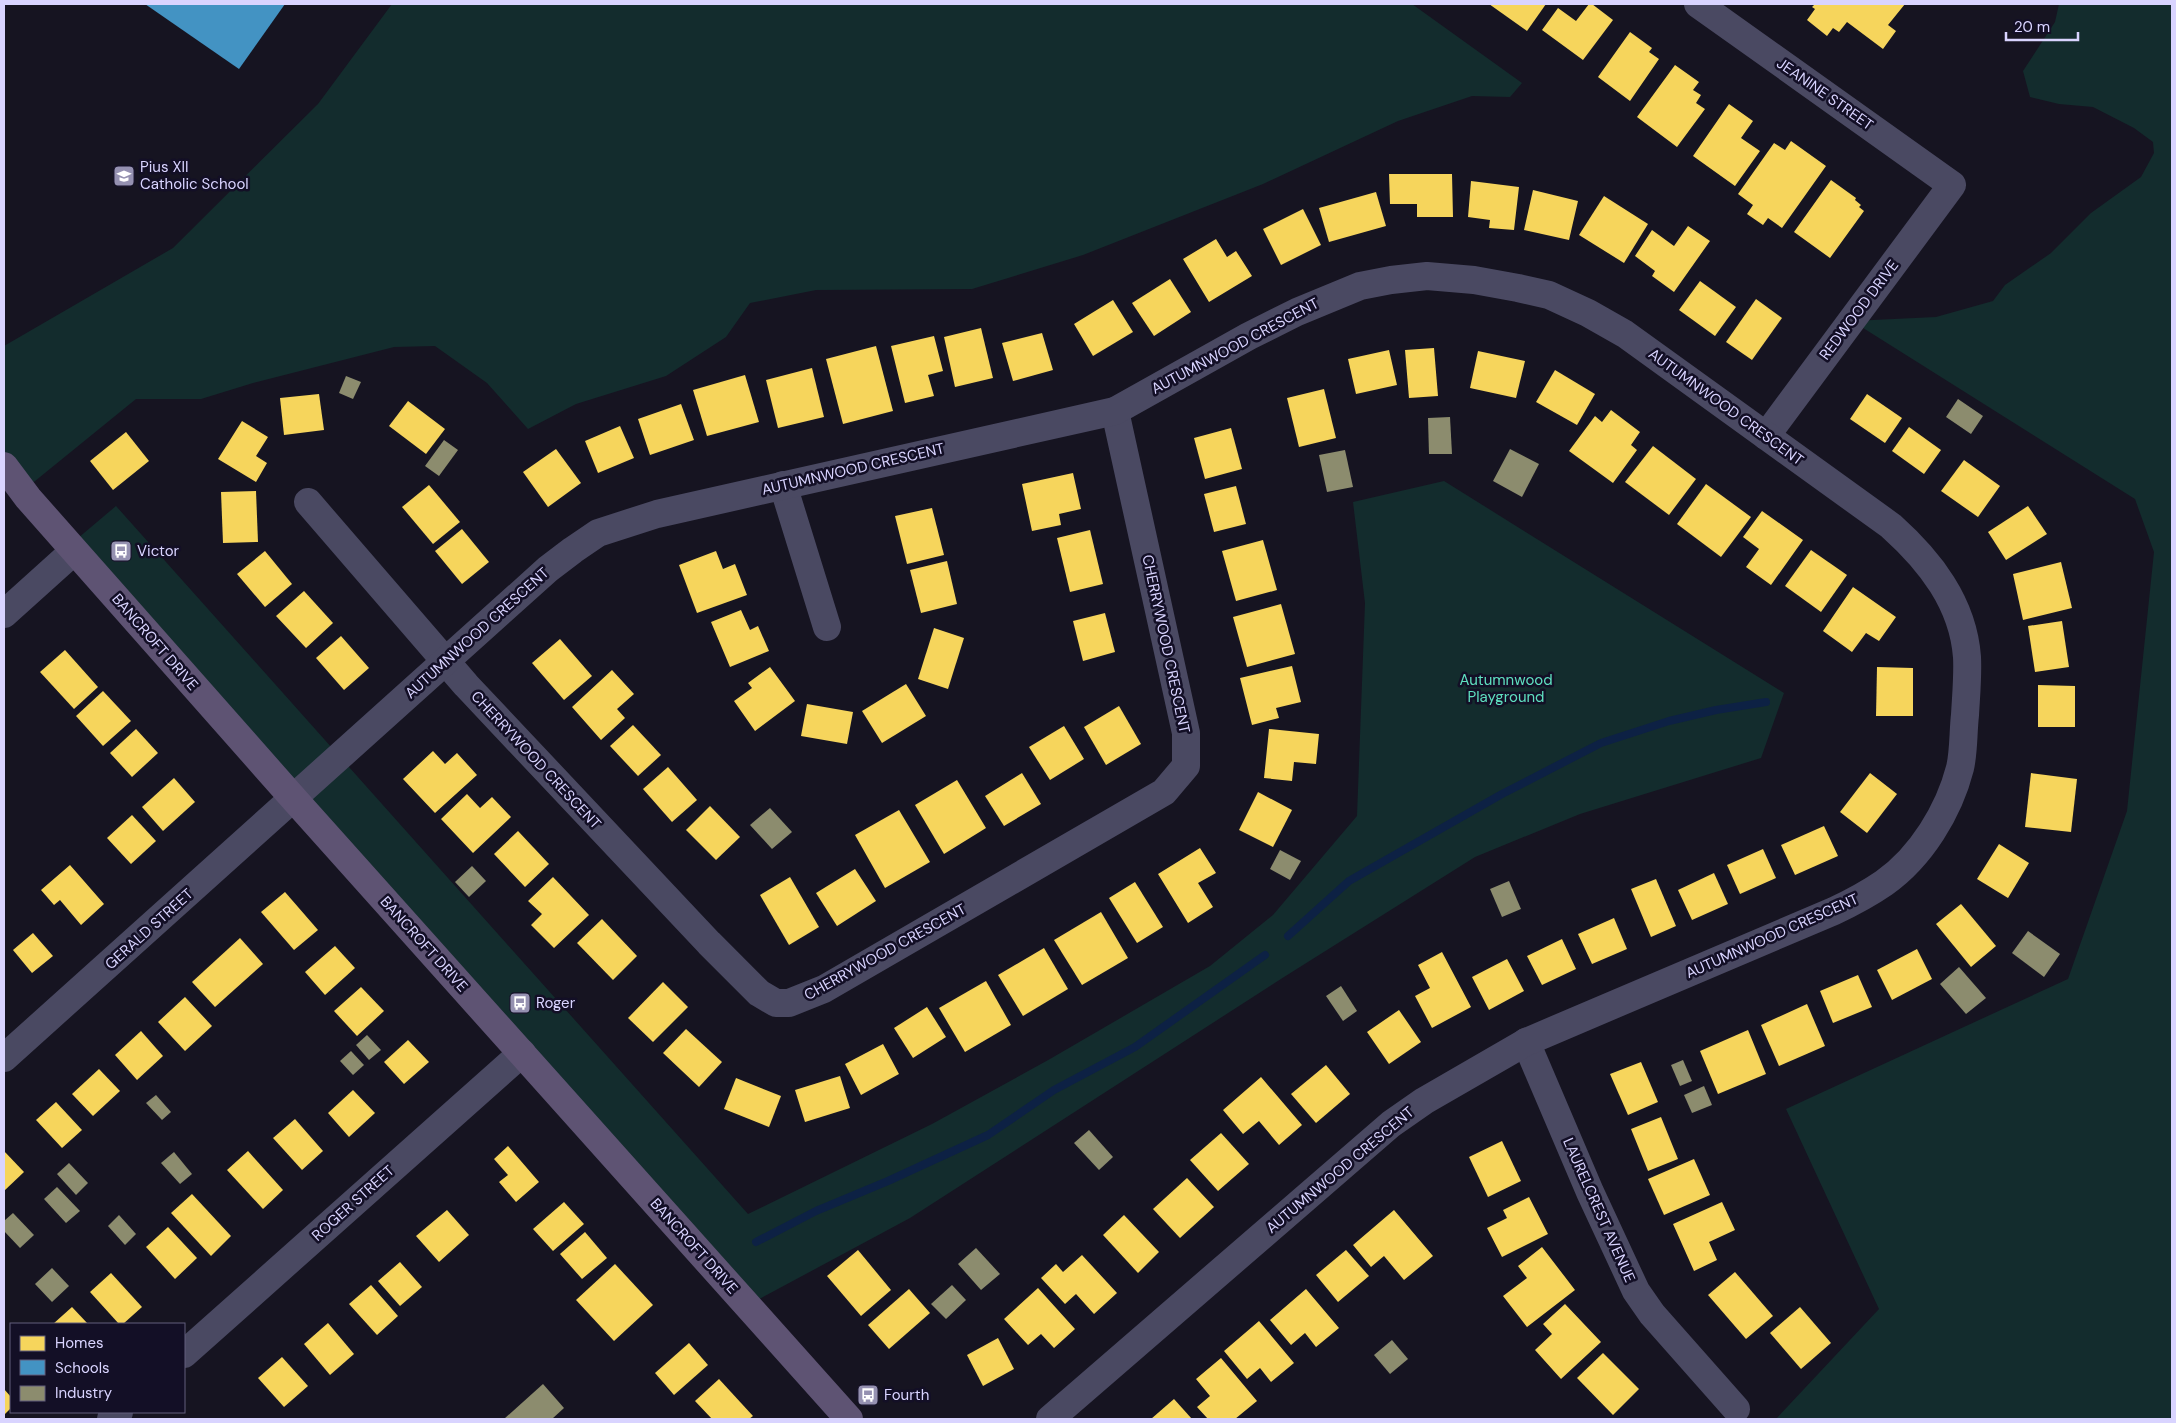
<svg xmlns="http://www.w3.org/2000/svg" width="2176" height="1423" font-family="'DM Sans',sans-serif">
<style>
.green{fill:#132c2d}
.homes{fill:#f6d55c}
.schools{fill:#4393c3}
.industry{fill:#8c8c6e}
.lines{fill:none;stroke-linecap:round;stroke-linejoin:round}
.stream{stroke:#0d2144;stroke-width:8}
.minor{stroke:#4a4962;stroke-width:28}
.major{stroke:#5e5373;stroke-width:28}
.labels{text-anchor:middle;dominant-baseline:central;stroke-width:5;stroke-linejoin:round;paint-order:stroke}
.street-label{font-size:15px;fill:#d9d4ff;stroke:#130f26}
.poi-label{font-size:15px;fill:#d9d4ff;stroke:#130f26;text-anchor:start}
.park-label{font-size:15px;fill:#5fe0c0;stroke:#130f26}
</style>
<rect width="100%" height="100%" fill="#161421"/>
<g class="green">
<path d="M392 4H1412L1522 83 1510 97 1472 96 1398 121 1263 184 1083 255 972 289 816 290 750 303 726 337 666 376 576 404 528 429 487 383 435 346 394 347 253 383 201 399H136L24 490 4 463V346L173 248 318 104Z"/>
<path d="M2059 4H2172V1419H1776L1879 1309 1786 1109 2068 979 2127 811 2154 552 2135 499 1852 321 1936 317 1993 301 2005 285 2051 253 2091 213 2141 177 2154 153 2153 142 2134 128 2093 107 2059 104 2030 97 2023 71 2055 22Z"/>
<path d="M1444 481 1784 693 1761 758 1580 814 1475 857 1284 977 910 1218 750 1304 71 544 116 506 748 1214 932 1124 1050 1059 1210 966 1273 915 1357 816 1365 603 1353 502Z"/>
</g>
<g class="homes">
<path d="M1489 4H1546L1527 31Z"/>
<path d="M1589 4H1592L1613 20 1583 60 1542 30 1558 8 1576 21Z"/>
<path d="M1815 4H1905L1888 25 1896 31 1883 49 1847 22 1839 32 1833 28 1827 36 1807 20 1815 9 1812 7Z"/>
<path d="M1630 32 1652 48 1649 52 1659 59 1630 101 1598 77Z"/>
<path d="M1675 65 1699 82 1693 90 1701 95 1696 103 1705 109 1677 147 1637 117Z"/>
<path d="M1729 104 1753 121 1741 138 1760 151 1735 186 1693 156Z"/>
<path d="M1791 141 1826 166 1782 228 1768 218 1763 225 1747 214 1753 205 1738 194 1774 143 1785 150Z"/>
<path d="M1389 174H1452L1453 217H1417V204H1390Z"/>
<path d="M1831 180 1856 198 1855 200 1861 205 1859 207 1864 211 1830 258 1794 232Z"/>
<path d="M1471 181 1519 187 1514 230 1489 228 1490 220 1468 217Z"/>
<path d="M1533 190 1578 201 1569 240 1524 230Z"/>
<path d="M1376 192 1386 226 1329 242 1319 208Z"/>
<path d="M1604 196 1648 224 1624 263 1579 235Z"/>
<path d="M1303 209 1321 245 1281 265 1263 229Z"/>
<path d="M1688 226 1710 241 1674 292 1652 276 1655 271 1635 256 1652 230 1674 246Z"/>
<path d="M1216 239 1227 257 1236 251 1252 276 1209 302 1183 259Z"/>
<path d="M1170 279 1191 312 1154 336 1132 303Z"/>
<path d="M1700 281 1736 307 1715 336 1679 310Z"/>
<path d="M1756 299 1782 318 1752 360 1726 342Z"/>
<path d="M1113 300 1133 332 1093 356 1074 324Z"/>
<path d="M981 328 993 378 955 387 944 337Z"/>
<path d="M1042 333 1053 370 1013 381 1002 343Z"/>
<path d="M934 336 943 371 928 375 934 396 905 403 891 346Z"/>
<path d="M876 346 893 411 843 424 826 359Z"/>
<path d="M1434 348 1438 396 1409 398 1405 350Z"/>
<path d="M1389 350 1397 385 1356 394 1348 359Z"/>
<path d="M1478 351 1525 361 1516 398 1470 388Z"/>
<path d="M812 368 824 417 778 428 766 380Z"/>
<path d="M1555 370 1595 394 1577 425 1536 402Z"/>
<path d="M745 375 759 422 707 436 693 390Z"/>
<path d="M1324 389 1336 438 1299 447 1287 398Z"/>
<path d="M319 394 324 430 284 435 280 398Z"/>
<path d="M1867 394 1902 418 1885 443 1850 419Z"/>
<path d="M408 401 445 429 426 454 389 426Z"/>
<path d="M681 404 694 440 650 455 638 419Z"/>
<path d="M1611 410 1640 432 1631 445 1637 450 1613 483 1569 451 1595 416 1602 422Z"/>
<path d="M242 421 268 437 256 456 267 463 256 482 218 459Z"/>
<path d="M620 426 634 458 598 473 585 441Z"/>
<path d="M1909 427 1941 450 1924 474 1892 451Z"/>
<path d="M1231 428 1242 469 1205 479 1194 438Z"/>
<path d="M126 432 149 461 113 490 90 461Z"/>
<path d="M1653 446 1696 479 1669 515 1625 482Z"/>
<path d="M556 449 581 483 548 507 523 472Z"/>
<path d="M1964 460 2000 486 1978 517 1941 491Z"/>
<path d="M1073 473 1081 509 1059 514 1061 525 1032 531 1022 484Z"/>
<path d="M1706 484 1751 517 1721 557 1677 524Z"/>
<path d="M429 485 460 522 433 544 402 507Z"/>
<path d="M1236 486 1246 524 1214 532 1204 494Z"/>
<path d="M256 491 258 542 223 543 221 492Z"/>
<path d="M2028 506 2047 534 2006 560 1988 532Z"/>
<path d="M932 508 944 555 907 564 895 516Z"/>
<path d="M1762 511 1803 540 1771 585 1746 567 1759 549 1743 537Z"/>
<path d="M462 529 489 562 462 584 435 551Z"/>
<path d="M1090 530 1103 584 1070 592 1057 538Z"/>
<path d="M1263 540 1277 590 1236 601 1222 551Z"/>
<path d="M1811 550 1847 575 1821 612 1785 586Z"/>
<path d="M265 551 292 584 265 607 237 574Z"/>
<path d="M716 551 723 569 735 564 747 595 697 613 679 565Z"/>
<path d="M947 561 957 604 921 613 910 570Z"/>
<path d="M2061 562 2072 608 2023 620 2013 574Z"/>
<path d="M1853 587 1896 617 1879 641 1866 633 1852 652 1823 631Z"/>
<path d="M304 591 333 623 306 648 276 616Z"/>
<path d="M1281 604 1295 654 1247 667 1233 617Z"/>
<path d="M741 610 750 630 758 626 769 651 730 667 711 622Z"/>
<path d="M1105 613 1115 652 1083 661 1073 621Z"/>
<path d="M2062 621 2069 667 2035 672 2028 626Z"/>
<path d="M934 628 964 638 948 689 918 679Z"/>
<path d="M341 636 369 668 344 690 316 658Z"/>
<path d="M560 639 592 676 564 700 532 663Z"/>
<path d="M65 650 98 687 74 709 40 672Z"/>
<path d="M1292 666 1301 702 1276 708 1279 718 1252 725 1240 678Z"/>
<path d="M770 667 795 701 755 731 734 701 752 688 748 683Z"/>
<path d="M1877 667 1913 668V716H1876Z"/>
<path d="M612 670 634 694 617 709 625 718 601 740 572 707Z"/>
<path d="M906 684 926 716 882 743 862 711Z"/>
<path d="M2038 685 2075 686V727H2038Z"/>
<path d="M103 691 131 721 103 746 76 716Z"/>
<path d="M807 704 853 712 847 744 801 736Z"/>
<path d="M1119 706 1141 744 1106 765 1084 727Z"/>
<path d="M633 725 661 755 638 776 610 746Z"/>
<path d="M1064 726 1084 759 1050 780 1029 747Z"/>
<path d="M136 729 158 753 132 777 110 753Z"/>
<path d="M1269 729 1319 734 1316 764 1294 762 1292 781 1264 778Z"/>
<path d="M433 751 445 764 457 753 477 775 435 813 403 779Z"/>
<path d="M668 767 697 800 672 822 643 789Z"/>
<path d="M1022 773 1041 804 1004 826 985 796Z"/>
<path d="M1870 773 1897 794 1867 833 1840 812Z"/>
<path d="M2031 773 2077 779 2071 832 2025 827Z"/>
<path d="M174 778 195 802 163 831 142 807Z"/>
<path d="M957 780 986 828 944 854 915 805Z"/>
<path d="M1258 792 1292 810 1273 847 1239 830Z"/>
<path d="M467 794 480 808 492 797 511 817 473 853 441 819Z"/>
<path d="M710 806 740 837 716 860 686 830Z"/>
<path d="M899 810 930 862 885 888 855 835Z"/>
<path d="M132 815 156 841 131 864 107 838Z"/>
<path d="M1824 826 1838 856 1795 875 1781 845Z"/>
<path d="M518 831 549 864 525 887 494 854Z"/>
<path d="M1999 844 2029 863 2008 898 1977 879Z"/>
<path d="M1200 848 1216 873 1198 883 1213 907 1188 923 1158 874Z"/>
<path d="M1763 849 1776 878 1740 894 1727 865Z"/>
<path d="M70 865 104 904 81 925 60 900 54 905 41 890Z"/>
<path d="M855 869 876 901 837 926 816 893Z"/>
<path d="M1714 873 1728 904 1692 920 1678 890Z"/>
<path d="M553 877 589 915 554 948 531 925 542 914 528 901Z"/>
<path d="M790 877 819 927 789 945 760 895Z"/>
<path d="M1656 879 1676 926 1651 937 1631 889Z"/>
<path d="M1135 882 1163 927 1137 943 1109 898Z"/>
<path d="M285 892 318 930 294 950 261 912Z"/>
<path d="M1961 904 1996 946 1971 967 1936 924Z"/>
<path d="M1101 912 1128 958 1082 985 1054 940Z"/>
<path d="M1614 918 1627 949 1592 964 1578 934Z"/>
<path d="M602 919 637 956 613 980 577 943Z"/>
<path d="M33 933 53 956 32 973 13 950Z"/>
<path d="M240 938 263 964 215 1007 192 982Z"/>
<path d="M1562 939 1576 969 1542 985 1527 956Z"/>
<path d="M335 946 355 968 325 995 305 972Z"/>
<path d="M1044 948 1068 989 1023 1016 998 975Z"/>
<path d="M1917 949 1932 979 1892 1000 1877 970Z"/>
<path d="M1442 952 1471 1007 1432 1028 1415 996 1430 988 1418 965Z"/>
<path d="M1507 959 1524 991 1489 1010 1472 977Z"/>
<path d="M1858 975 1872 1007 1833 1023 1820 991Z"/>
<path d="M986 981 1011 1025 965 1052 939 1008Z"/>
<path d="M663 982 688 1007 653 1042 628 1018Z"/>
<path d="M361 987 384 1011 357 1036 334 1011Z"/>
<path d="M185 997 212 1026 185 1051 158 1022Z"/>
<path d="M1807 1004 1825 1046 1779 1066 1761 1025Z"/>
<path d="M927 1007 946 1037 913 1058 894 1028Z"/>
<path d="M1399 1010 1421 1042 1389 1064 1367 1032Z"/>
<path d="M686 1029 722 1062 699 1087 663 1053Z"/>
<path d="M1748 1030 1766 1074 1718 1094 1700 1051Z"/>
<path d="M141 1031 163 1056 137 1080 115 1055Z"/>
<path d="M408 1040 429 1062 404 1084 384 1062Z"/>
<path d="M883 1044 899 1074 861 1095 845 1064Z"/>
<path d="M1641 1062 1658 1102 1628 1115 1610 1074Z"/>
<path d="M1326 1065 1350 1094 1316 1123 1291 1094Z"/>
<path d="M99 1069 120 1091 93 1116 72 1094Z"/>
<path d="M840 1076 850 1108 805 1122 795 1090Z"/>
<path d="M1261 1077 1302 1125 1279 1145 1259 1121 1243 1134 1223 1110Z"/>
<path d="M736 1078 781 1096 769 1127 724 1109Z"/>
<path d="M353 1090 375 1113 349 1137 328 1113Z"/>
<path d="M56 1102 82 1130 62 1148 36 1120Z"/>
<path d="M1661 1117 1678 1159 1648 1171 1631 1129Z"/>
<path d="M295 1119 323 1151 302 1170 273 1138Z"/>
<path d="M1221 1133 1249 1164 1218 1191 1190 1160Z"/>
<path d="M1502 1141 1521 1181 1488 1197 1469 1157Z"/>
<path d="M508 1146 539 1182 516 1202 499 1182 508 1175 494 1159Z"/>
<path d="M4 1151 24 1172 4 1191Z"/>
<path d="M248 1151 283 1190 263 1209 227 1170Z"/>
<path d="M1694 1159 1710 1195 1664 1215 1648 1179Z"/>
<path d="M1187 1178 1214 1207 1180 1238 1153 1209Z"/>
<path d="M192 1194 231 1236 211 1256 171 1213Z"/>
<path d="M1529 1197 1548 1234 1502 1257 1487 1228 1507 1218 1503 1210Z"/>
<path d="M564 1202 584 1224 553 1251 533 1229Z"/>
<path d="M1722 1202 1735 1230 1709 1242 1717 1260 1694 1271 1673 1224Z"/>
<path d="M447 1210 469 1235 439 1262 416 1236Z"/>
<path d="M1394 1210 1433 1256 1404 1280 1384 1256 1371 1267 1353 1245Z"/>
<path d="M1124 1215 1159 1252 1138 1273 1103 1235Z"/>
<path d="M168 1227 197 1258 175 1279 146 1247Z"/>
<path d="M585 1232 607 1258 582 1279 560 1254Z"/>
<path d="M1542 1247 1575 1290 1527 1327 1503 1296 1527 1278 1518 1266Z"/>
<path d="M858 1250 891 1290 861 1316 827 1276Z"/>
<path d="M1346 1250 1369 1276 1338 1302 1316 1275Z"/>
<path d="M1082 1255 1117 1293 1094 1314 1076 1294 1065 1304 1041 1278 1056 1264 1063 1272Z"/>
<path d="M400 1262 422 1287 400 1306 378 1281Z"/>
<path d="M615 1264 653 1305 614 1341 576 1300Z"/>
<path d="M1735 1272 1773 1316 1746 1339 1708 1295Z"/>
<path d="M111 1273 142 1307 123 1324H119L90 1292Z"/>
<path d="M371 1285 398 1316 377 1335 349 1304Z"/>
<path d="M1038 1288 1075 1329 1054 1348 1041 1334 1028 1345 1004 1319Z"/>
<path d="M909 1289 930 1313 889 1349 868 1325Z"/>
<path d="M1306 1289 1339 1328 1316 1347 1305 1333 1291 1345 1270 1320Z"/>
<path d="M1565 1304 1601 1342 1561 1379 1535 1350 1552 1334 1543 1324Z"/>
<path d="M72 1307 88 1324H53Z"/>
<path d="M1800 1307 1831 1343 1801 1369 1770 1333Z"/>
<path d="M1259 1321 1294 1363 1271 1382 1260 1368 1247 1379 1224 1351Z"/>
<path d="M328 1323 354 1354 330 1375 304 1344Z"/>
<path d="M998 1338 1014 1369 983 1386 967 1355Z"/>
<path d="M689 1343 708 1365 674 1395 655 1373Z"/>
<path d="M1603 1353 1639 1389 1613 1415 1577 1378Z"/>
<path d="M282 1357 308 1386 284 1407 258 1378Z"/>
<path d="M1221 1358 1257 1401 1235 1419H1208L1197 1407 1210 1396 1196 1379Z"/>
<path d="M719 1379 753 1416 749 1419H712L695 1401Z"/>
<path d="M4 1389 11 1397V1408L4 1415Z"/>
<path d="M1174 1399 1192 1419H1151Z"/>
</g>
<path class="schools" d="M145 4H285L239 69Z"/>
<g class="industry">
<path d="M346 376 361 382 353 399 339 393Z"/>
<path d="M1958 399 1983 416 1971 434 1946 417Z"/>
<path d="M1450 417 1452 454H1429L1428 418Z"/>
<path d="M444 440 458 450 439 476 425 466Z"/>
<path d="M1510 449 1539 464 1522 497 1493 481Z"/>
<path d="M1345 450 1353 487 1327 492 1319 455Z"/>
<path d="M770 808 792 832 772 849 750 825Z"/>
<path d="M1280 850 1301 861 1290 880 1270 869Z"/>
<path d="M472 866 486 881 469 897 455 882Z"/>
<path d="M1509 881 1521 909 1502 917 1490 889Z"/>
<path d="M2028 931 2060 954 2044 977 2012 953Z"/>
<path d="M1959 967 1986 998 1966 1014 1940 984Z"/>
<path d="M1341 986 1357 1011 1343 1021 1326 996Z"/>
<path d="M367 1035 381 1050 369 1060 356 1045Z"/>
<path d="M351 1051 364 1065 353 1075 340 1061Z"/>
<path d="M1683 1060 1692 1081 1680 1086 1671 1065Z"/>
<path d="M1704 1086 1712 1105 1692 1113 1684 1095Z"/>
<path d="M156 1095 171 1112 162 1120 146 1103Z"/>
<path d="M1089 1130 1113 1157 1099 1170 1074 1143Z"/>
<path d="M174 1152 192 1174 180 1184 161 1163Z"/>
<path d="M69 1163 88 1183 76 1195 57 1174Z"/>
<path d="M57 1187 80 1211 66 1223 44 1199Z"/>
<path d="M13 1213 34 1235 20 1248 4 1231V1221Z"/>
<path d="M119 1215 136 1234 125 1245 108 1226Z"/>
<path d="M976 1248 1000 1274 981 1290 958 1264Z"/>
<path d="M52 1268 69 1286 52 1302 35 1284Z"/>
<path d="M952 1285 966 1300 946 1319 931 1304Z"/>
<path d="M1392 1340 1408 1359 1390 1374 1374 1355Z"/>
<path d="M543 1384 564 1408 552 1419H504Z"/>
</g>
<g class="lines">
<g class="stream">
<path d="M1288 936 1349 881 1502 794 1601 743 1669 721 1716 710 1766 702"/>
<path d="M756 1242 816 1211 888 1181 988 1135 1054 1090 1135 1047 1265 955"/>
</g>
<g class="minor">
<path d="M1698 4 1952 185 1766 436"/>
<path d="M783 485 827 627"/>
<path d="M308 502 466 685 709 943 759 993 776 1003H789L824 989 1164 792 1186 766V733L1115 411"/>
<path d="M4 614 74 551"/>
<path d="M1526 1042 1590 1192 1636 1291 1652 1314 1736 1409"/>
<path d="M4 1058 548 569 573 550 598 533 657 514 1115 411 1249 336 1297 312 1360 286 1391 280 1427 276 1474 280 1518 288 1549 295 1588 313 1625 334 1891 526C1930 561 1963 603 1967 657 1968 676 1966 696 1965 715 1963 732 1964 751 1960 768 1949 811 1921 857 1884 883 1868 894 1851 903 1834 911L1526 1042 1424 1101 1391 1124 1050 1419"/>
<path d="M184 1354 522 1053"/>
<path d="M111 1419 119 1412"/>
</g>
<path class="major" d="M4 466 28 498 294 799 849 1419"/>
</g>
<defs>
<g id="school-square" transform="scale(1.125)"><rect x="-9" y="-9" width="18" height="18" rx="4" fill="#9591b1" stroke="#130f26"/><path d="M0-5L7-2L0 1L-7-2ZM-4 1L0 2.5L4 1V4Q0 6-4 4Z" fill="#fff"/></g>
<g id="bus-square" transform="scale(1.125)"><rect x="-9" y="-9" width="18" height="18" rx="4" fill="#9591b1" stroke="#130f26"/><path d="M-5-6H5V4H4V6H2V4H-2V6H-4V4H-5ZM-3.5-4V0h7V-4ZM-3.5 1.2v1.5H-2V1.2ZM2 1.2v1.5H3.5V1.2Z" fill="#fff"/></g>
</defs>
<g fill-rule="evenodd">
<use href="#school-square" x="124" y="176"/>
<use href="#bus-square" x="121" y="551"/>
<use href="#bus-square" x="520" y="1003"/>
<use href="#bus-square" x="868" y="1395"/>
</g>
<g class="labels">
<g class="street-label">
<text transform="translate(1825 94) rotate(35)">JEANINE STREET</text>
<text transform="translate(1859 310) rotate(-53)">REDWOOD DRIVE</text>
<text transform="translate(1235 346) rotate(-28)">AUTUMNWOOD CRESCENT</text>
<text transform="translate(1726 407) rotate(36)">AUTUMNWOOD CRESCENT</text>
<text transform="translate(853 469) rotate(-13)">AUTUMNWOOD CRESCENT</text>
<text transform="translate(477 633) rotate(-42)">AUTUMNWOOD CRESCENT</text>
<text transform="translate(155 642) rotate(49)">BANCROFT DRIVE</text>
<text transform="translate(1166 644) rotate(78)">CHERRYWOOD CRESCENT</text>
<text transform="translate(536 760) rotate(47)">CHERRYWOOD CRESCENT</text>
<text transform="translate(149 929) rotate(-42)">GERALD STREET</text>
<text transform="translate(1772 936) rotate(-24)">AUTUMNWOOD CRESCENT</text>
<text transform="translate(424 944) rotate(48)">BANCROFT DRIVE</text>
<text transform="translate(885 952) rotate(-29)">CHERRYWOOD CRESCENT</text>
<text transform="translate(1340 1170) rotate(-40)">AUTUMNWOOD CRESCENT</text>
<text transform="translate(353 1203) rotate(-42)">ROGER STREET</text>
<text transform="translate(1599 1210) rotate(66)">LAURELCREST AVENUE</text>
<text transform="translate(694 1246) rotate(48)">BANCROFT DRIVE</text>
</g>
<g class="poi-label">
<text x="140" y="167">Pius XII<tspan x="140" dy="17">Catholic School</tspan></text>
<text x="137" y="551">Victor</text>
<text x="536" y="1003">Roger</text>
<text x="884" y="1395">Fourth</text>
</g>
<g class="park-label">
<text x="1506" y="680">Autumnwood<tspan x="1506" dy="17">Playground</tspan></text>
</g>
</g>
<rect width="2176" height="1423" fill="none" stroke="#d9d4ff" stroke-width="10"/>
<rect x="10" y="1323" width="175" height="90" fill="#130f26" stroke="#625e7d"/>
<rect x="20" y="1336" width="25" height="15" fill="#f6d55c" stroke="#625e7d"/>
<text x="55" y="1348" font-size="15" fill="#d9d4ff">Homes</text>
<rect x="20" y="1360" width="25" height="15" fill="#4393c3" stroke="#625e7d"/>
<text x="55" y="1373" font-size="15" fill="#d9d4ff">Schools</text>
<rect x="20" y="1386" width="25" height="15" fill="#8c8c6e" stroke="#625e7d"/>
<text x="55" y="1398" font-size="15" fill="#d9d4ff">Industry</text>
<path d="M2006 32v8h72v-8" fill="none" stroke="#d9d4ff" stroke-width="2.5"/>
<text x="2014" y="32" font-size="15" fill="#d9d4ff" stroke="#130f26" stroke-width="4" paint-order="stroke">20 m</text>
</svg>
